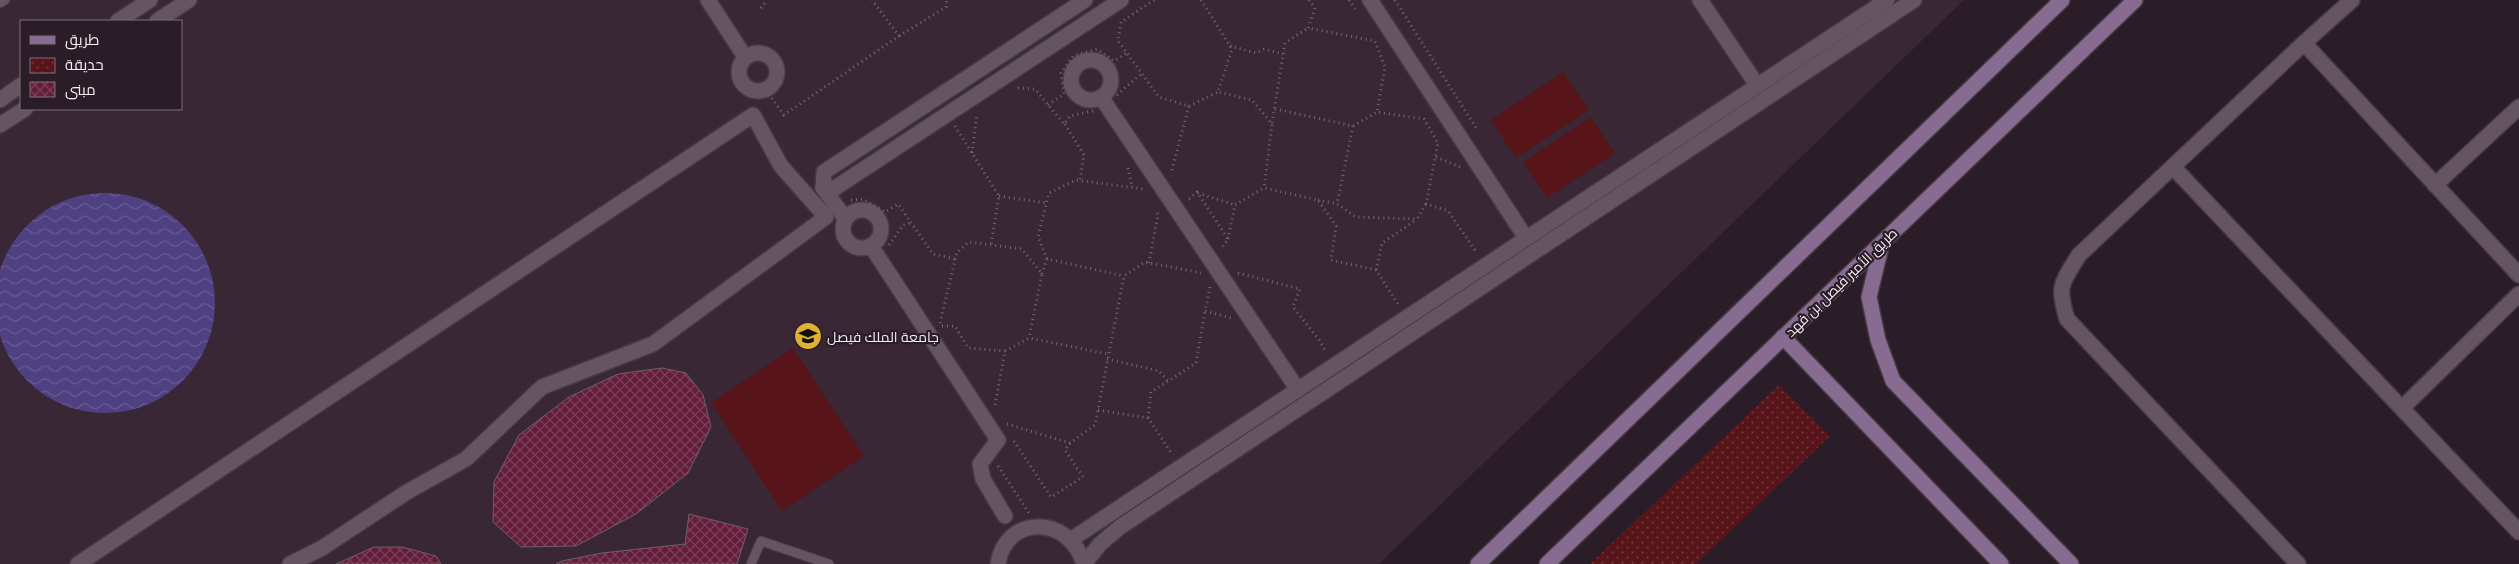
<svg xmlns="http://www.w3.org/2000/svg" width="2519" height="564" font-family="'PT Serif',Cairo,serif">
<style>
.built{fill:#392735;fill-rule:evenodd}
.grass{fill:#57151a}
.park{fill:url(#park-dots)}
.water{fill:url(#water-waves)}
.building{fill:url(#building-cross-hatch);stroke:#715f64}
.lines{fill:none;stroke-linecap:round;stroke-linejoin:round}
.lane-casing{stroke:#443a42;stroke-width:11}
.street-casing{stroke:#443a42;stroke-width:18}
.secondary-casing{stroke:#443a42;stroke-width:18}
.path{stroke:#746971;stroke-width:3;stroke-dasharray:1 4;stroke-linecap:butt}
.lane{stroke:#645560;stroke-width:9}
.street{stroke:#645560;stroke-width:15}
.secondary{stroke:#886b90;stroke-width:15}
.labels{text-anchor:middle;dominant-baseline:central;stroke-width:4.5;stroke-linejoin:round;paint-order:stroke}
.street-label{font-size:14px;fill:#f7eff5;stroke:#2a1d27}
.poi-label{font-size:14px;fill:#f7eff5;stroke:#2a1d27;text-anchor:start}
</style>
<defs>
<pattern id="park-dots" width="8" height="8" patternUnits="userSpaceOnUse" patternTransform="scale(1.25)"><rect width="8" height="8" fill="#57151a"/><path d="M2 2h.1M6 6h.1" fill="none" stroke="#70373c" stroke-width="1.8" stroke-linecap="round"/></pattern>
<pattern id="water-waves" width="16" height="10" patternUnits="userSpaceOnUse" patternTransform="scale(1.25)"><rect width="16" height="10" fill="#4e4081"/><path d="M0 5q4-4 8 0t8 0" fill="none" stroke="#685c93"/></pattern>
<pattern id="building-cross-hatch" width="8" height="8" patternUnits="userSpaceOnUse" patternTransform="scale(1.25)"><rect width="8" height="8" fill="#641e3b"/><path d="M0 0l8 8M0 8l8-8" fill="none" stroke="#7b3f58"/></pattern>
</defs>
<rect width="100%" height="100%" fill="#2a1d27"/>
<path class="built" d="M0 0H1964L1379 564H0ZM21 21H181V109H21Z"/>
<g class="grass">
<path d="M1563 72 1589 110 1516 158 1491 120Z"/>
<path d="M1591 117 1615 153 1547 198 1523 162Z"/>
<path d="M793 348 864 456 782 511 711 403Z"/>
</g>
<path class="park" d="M1779 385 1830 436 1696 564H1590Z"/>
<circle class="water" cx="105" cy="303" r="110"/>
<g class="building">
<path d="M662 368 686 373 703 395 711 427 688 473 636 514 576 546 521 547 493 522 494 482 519 435 569 397 618 374Z"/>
<path d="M689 514 748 529 737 564H556L562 561 602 553 685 544Z"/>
<path d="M374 547H402L436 556 441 564H336Z"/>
</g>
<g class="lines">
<g class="lane-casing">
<g id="lane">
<path d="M0 3 5 0"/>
<path d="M751 564 761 541 829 564"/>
</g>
</g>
<g class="street-casing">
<g id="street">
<path d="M708 0 745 57"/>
<path d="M1085 0 824 172 823 188H835L1121 0"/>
<path d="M1370 0 1526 238"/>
<path d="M1700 0 1757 85"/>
<path d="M2352 0 2304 43 2519 275"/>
<path d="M118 21 150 0"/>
<path d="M157 21 189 0"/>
<circle cx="758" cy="72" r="19"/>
<circle cx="1091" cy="80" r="20"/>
<path d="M1101 97 1298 390"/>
<path d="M0 100 21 85"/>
<path d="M0 125 25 109"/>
<path d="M2173 167 2519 532"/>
<path d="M2435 185 2519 107"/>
<path d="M823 188 845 218"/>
<circle cx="862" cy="229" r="19"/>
<path d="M871 246 998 440 980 464 983 479 1005 516"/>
<path d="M2402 408 2519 294"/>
<path d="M1072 539 1887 0"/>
<path d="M78 564 753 115 781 166 826 217 653 344 542 387 466 459 407 492 322 548 290 564"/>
<path d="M998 564C1005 515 1069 514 1084 564"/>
<path d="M1084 564 1100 544 1120 527 1914 0"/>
<path d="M2298 564 2067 319C2057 286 2061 284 2079 255L2304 43"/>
</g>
</g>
<g class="secondary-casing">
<g id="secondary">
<path d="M1882 243 1869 297 1878 340 1893 381 2071 564"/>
<path d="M1783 337 2001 564"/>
<path d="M1478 564 2062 0"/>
<path d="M1547 564 2135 0"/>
</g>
</g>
<g class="path">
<path d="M1154 0 1121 22 1118 41 1159 97 1189 106 1171 173"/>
<path d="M1201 0 1232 49 1218 92 1252 100 1272 124 1264 188"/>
<path d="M1309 0 1315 8 1308 28 1375 41 1385 67 1377 112 1424 119 1438 143 1426 204 1448 211 1477 253"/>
<path d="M1349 0 1355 9"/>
<path d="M1395 0 1478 131"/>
<path d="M761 8 767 0"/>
<path d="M899 36 946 7 947 0"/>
<path d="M1230 46 1256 53 1264 49 1283 54"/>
<path d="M1018 88 1035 89 1064 124 1070 116 1093 111"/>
<path d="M766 90 784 115 899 36 872 0"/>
<path d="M1117 95 1142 73"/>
<path d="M1048 105 1064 94 1061 73 1073 56 1097 49 1114 61 1127 53"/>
<path d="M1189 106 1218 92"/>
<path d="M1275 109 1353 126 1377 112"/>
<path d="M1272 123 1285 43 1308 28"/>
<path d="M1065 124 1084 155 1080 180"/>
<path d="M955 126 999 196 991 245"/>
<path d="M1353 126 1337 204 1356 217 1417 219 1426 204"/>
<path d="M972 153 977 115"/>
<path d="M1436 157 1460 167"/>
<path d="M1128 168 1132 187"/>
<path d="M1198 193 1235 205"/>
<path d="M999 196 1047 203"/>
<path d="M1189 199 1197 192 1228 239 1221 249"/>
<path d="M851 200 863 199 885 212 898 204 933 254 955 259"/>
<path d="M1318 200 1337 204"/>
<path d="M1228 239 1235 205 1264 188 1318 200 1336 226 1331 260 1376 270 1398 304"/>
<path d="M889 245 903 225 911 223"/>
<path d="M1047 259 1038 237 1049 193 1076 180 1143 189"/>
<path d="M1149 263 1158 214 1156 211"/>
<path d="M1376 270 1382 243 1416 220"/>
<path d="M1238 273 1300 289 1293 307 1320 341 1326 352"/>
<path d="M1042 274 1047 259 1124 276"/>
<path d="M1210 287 1205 311 1231 318"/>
<path d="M940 323 957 252 969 242 1022 249 1042 274 1029 338"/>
<path d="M942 326H955L968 348 1005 351"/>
<path d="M1107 359 1159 371 1168 381"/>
<path d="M995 405 1005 351 1029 338 1108 354"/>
<path d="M1098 410 1148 418 1172 454"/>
<path d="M1148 418 1151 392 1196 363 1205 311"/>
<path d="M1007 424 1070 443 1095 425 1124 276 1145 262 1201 273"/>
<path d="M1014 441 1051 497 1083 477 1065 450 1070 443"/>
<path d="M998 466 1029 513"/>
</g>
<use href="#lane" class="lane"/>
<use href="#street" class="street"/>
<use href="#secondary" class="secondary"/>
</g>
<defs>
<g id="university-disc" transform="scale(1.4375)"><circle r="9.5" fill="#deb133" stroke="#2a1d27"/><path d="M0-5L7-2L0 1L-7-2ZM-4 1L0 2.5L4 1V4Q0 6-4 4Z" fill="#111"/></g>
</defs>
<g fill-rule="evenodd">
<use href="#university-disc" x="808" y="336"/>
</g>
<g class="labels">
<g class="street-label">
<text transform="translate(1841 282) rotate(-44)">طريق الأمير فيصل بن فهد</text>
</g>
<g class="poi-label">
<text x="827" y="336">جامعة الملك فيصل</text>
</g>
</g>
<rect x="20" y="20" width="162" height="90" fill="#2a1d27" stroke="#7c7179"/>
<rect x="30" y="36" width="25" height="8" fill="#886b90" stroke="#7c7179"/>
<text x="65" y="45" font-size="15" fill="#f7eff5">طريق</text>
<rect x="30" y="58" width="25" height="15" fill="url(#park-dots)" stroke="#7c7179"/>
<text x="65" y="70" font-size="15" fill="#f7eff5">حديقة</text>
<rect x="30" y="82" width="25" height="15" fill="url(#building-cross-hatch)" stroke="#7c7179"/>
<text x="65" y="95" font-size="15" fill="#f7eff5">مبنى</text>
</svg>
